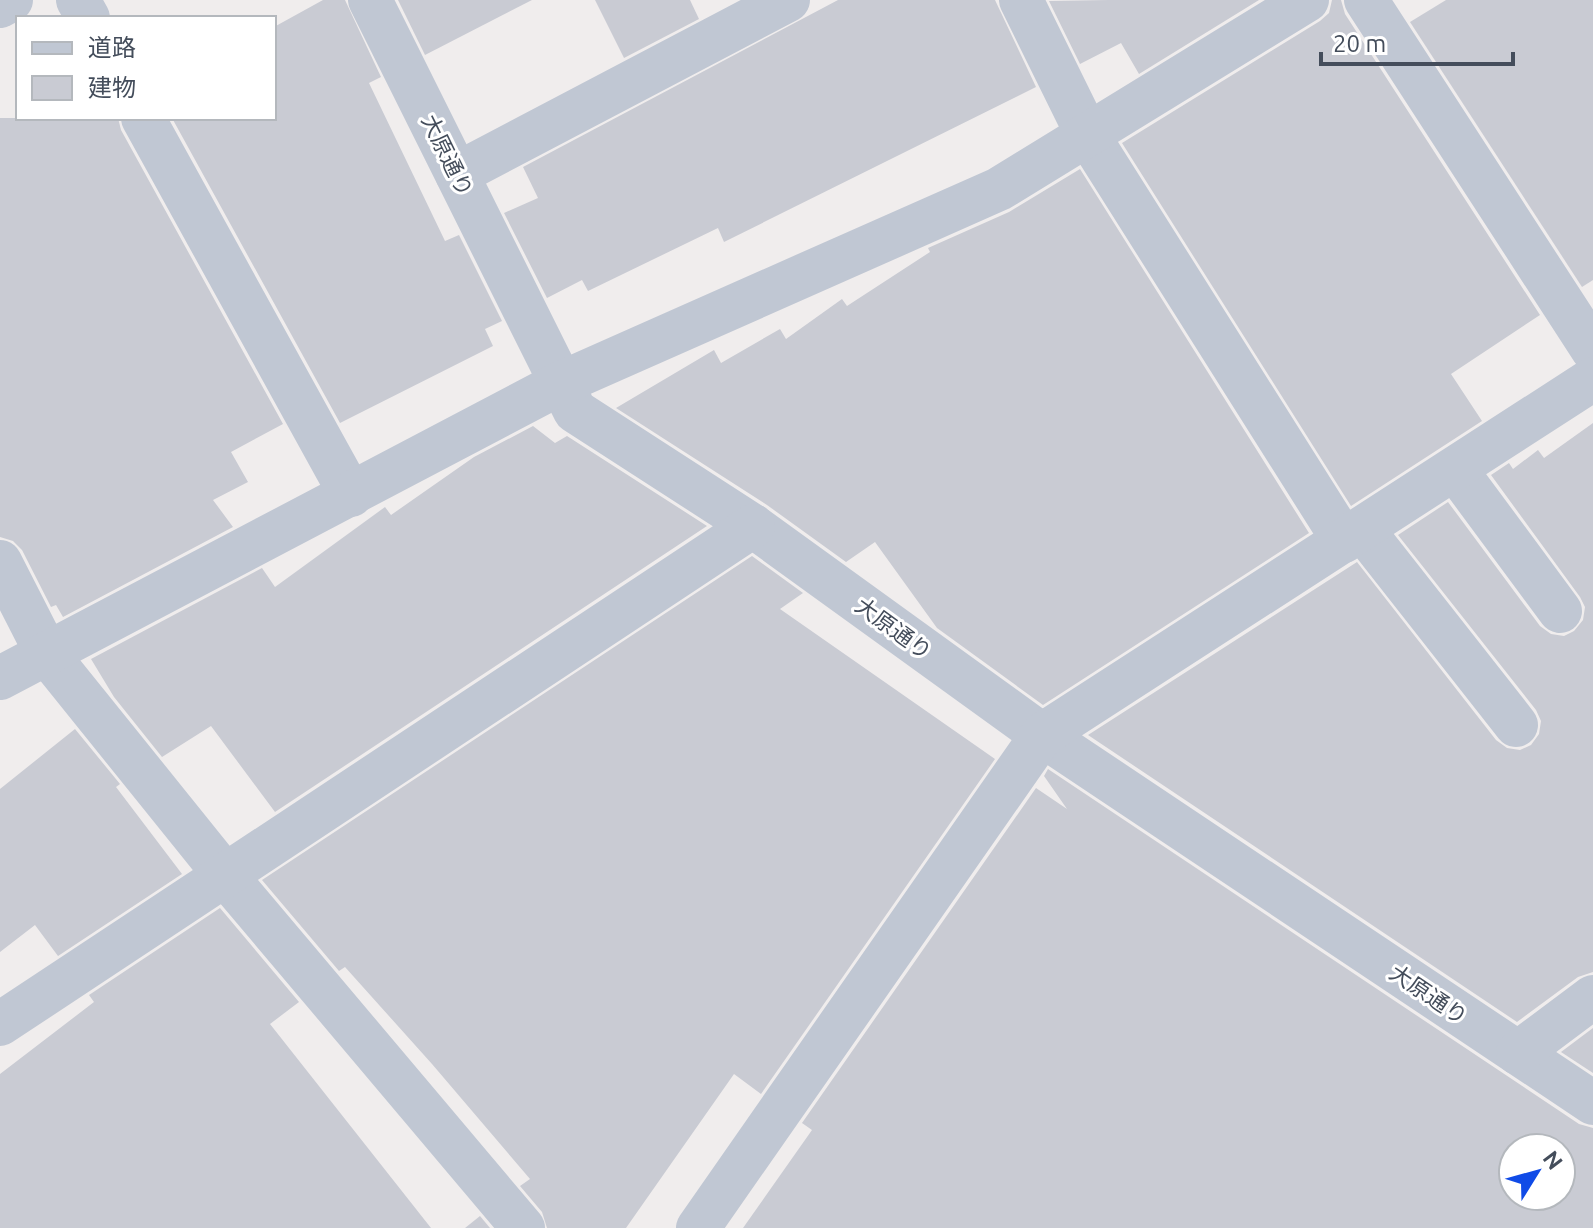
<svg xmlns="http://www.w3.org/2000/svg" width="1593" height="1228" font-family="Ubuntu,'Noto Sans JP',sans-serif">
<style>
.building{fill:#c9cbd3;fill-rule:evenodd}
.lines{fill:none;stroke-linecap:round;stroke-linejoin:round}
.minor{stroke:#c0c7d3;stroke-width:44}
.labels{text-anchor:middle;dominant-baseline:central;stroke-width:6;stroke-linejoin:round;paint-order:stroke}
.street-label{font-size:22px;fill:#444d5b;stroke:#fff}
</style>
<rect width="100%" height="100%" fill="#f0eded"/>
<g class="building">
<path d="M323 0H345L381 77 369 83 445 241 459 235 502 321 485 329 493 346 340 423 172 118H274V27Z"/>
<path d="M398 0H532L425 55Z"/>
<path d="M595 0H690L699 19 624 58Z"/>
<path d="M838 0H995L1036 87 724 242 718 228 588 291 582 280 547 298 504 213 538 198 523 167Z"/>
<path d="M1108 0H1259L1139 74 1121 43 1080 64 1049 1Z"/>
<path d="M1332 0H1341L1345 14 1540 315 1451 374 1482 421 1351 506 1122 143 1320 21 1329 13Z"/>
<path d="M1446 0H1593V280L1582 287 1410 22Z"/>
<path d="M0 118H118L121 130 283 424 231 452 248 482 213 500 233 527 63 617 56 605 51 607 22 550 13 541 0 537Z"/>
<path d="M1080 169 1309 533 1043 705 937 628 875 542 846 562 767 505 616 408 714 350 721 363 780 329 786 339 842 299 847 306 930 252 928 248 1009 212Z"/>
<path d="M1593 423V972L1578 977 1517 1022 1088 735 1357 562 1496 740 1507 748 1520 750 1531 745 1539 734 1541 721 1536 710 1398 535 1448 502 1540 626 1551 634 1564 636 1574 631 1583 620 1585 607 1580 597 1491 475 1509 463 1513 469 1538 450 1544 458Z"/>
<path d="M533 426 555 443 567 436 707 526 275 812 211 726 162 757 114 697 91 659 262 568 275 587 385 507 391 515 474 457Z"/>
<path d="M752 556 803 593 780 609 995 759 761 1094 734 1074 626 1228H547L542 1212 520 1186 530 1179 432 1064 345 967 339 971 262 880Z"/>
<path d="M75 729 120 784 116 787 182 874 58 956 35 925 0 952V789Z"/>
<path d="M1048 769 1579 1124 1593 1128V1228H743L812 1130 802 1123 1036 788 1067 809 1044 776ZM1513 1148H1561V1196H1513Z"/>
<path d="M220 908 299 1002 270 1024 431 1228H0V1074L94 1002 89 995Z"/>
<path d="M1593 1028V1073L1561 1052Z"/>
<path d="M480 1216 490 1228H465Z"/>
</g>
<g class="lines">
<g class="minor">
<path d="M78 0 88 18"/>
<path d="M370 0 575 411 753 526 1042 735 1593 1103"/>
<path d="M1021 0 1087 134 1344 541"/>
<path d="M1366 0 1593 350"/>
<path d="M0 6 11 0"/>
<path d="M143 118 351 495"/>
<path d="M457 174 788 0"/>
<path d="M1455 469 1560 611"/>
<path d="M1362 529 1516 725"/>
<path d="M0 562 47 654 225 875 523 1228"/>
<path d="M0 678 561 383 999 189 1307 0"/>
<path d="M0 1024 753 526"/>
<path d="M1518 1053 1593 997"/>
<path d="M698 1228 1042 735 1593 379"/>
</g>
</g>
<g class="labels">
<g class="street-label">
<text transform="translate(448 155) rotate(64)">大原通り</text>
<text transform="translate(894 628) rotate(36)">大原通り</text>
<text transform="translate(1429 994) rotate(34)">大原通り</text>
</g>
</g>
<rect x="16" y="16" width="260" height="104" fill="#ffffff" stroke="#b4b8bd" stroke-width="2"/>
<rect x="32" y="42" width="40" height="12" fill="#c0c7d3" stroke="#b4b8bd" stroke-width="2"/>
<text x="88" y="56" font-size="24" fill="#444d5b">道路</text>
<rect x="32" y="76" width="40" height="24" fill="#c9cbd3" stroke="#b4b8bd" stroke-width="2"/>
<text x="88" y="96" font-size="24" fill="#444d5b">建物</text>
<g transform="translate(1537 1172) rotate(53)"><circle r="38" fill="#ffffff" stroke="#b4b8bd" stroke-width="2"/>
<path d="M0-6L14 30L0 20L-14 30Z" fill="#104be7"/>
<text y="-12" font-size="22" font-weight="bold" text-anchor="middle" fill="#444d5b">N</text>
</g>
<path d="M1321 52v12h192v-12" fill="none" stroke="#444d5b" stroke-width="4"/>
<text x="1333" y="52" font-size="24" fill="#444d5b" stroke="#ffffff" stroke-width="6" paint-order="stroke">20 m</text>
</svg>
